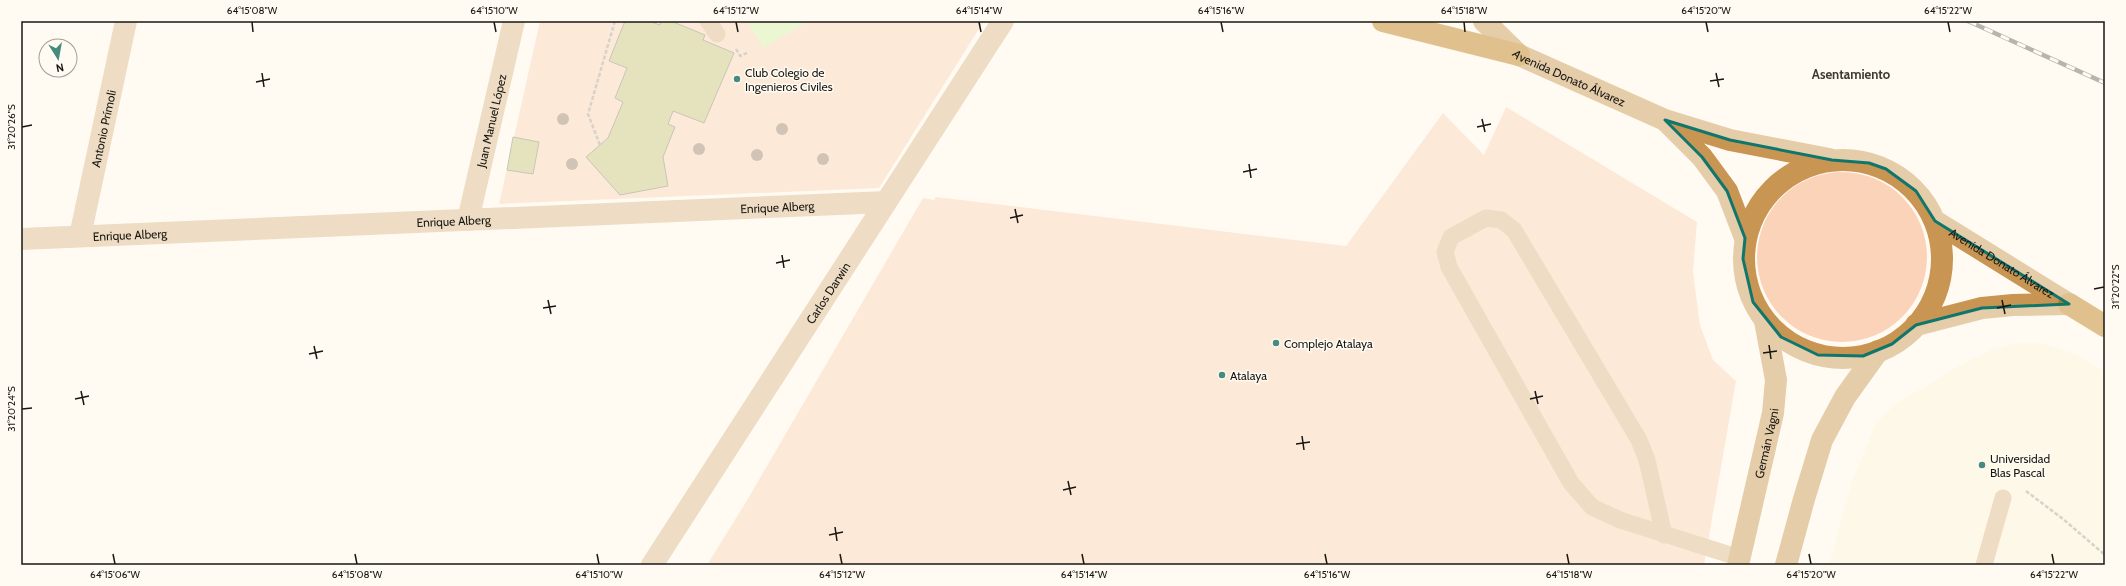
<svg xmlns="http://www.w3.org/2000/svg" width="2126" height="586" font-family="Cabin,sans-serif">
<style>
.built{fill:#fdf4de}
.green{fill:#fbd3b9}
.water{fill:#d3efab}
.building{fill:#c6c67e;stroke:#848476}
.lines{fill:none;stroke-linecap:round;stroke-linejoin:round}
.path{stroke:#a5a29a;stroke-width:2.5;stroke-dasharray:4 2;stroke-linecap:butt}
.service{stroke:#dab88d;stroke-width:17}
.minor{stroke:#dab88d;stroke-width:22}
.secondary{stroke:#c89553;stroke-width:22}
.primary{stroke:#ba7b16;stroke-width:22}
.rail-casing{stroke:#605d57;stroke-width:4.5}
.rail{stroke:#fffbf2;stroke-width:3;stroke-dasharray:9;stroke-linecap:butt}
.tree{fill:#99816d}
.marked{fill:none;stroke:#0f766e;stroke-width:3;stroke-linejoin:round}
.ticks{fill:none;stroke:#191712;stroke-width:1.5}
.poi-dot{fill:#478a7e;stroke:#fffbf2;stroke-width:1.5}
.labels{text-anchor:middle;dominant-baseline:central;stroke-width:3;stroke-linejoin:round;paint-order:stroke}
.poi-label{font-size:12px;fill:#191712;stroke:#fffbf2;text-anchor:start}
.street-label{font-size:12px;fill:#191712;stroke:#fffbf2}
.neighbourhood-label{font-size:13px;font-weight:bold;fill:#3f3b2f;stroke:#fffbf2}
.neatline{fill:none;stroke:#191712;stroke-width:1.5}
.ticks-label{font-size:10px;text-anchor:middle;fill:#191712}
</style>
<rect width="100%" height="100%" fill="#fffbf2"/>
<path class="built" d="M2016 343H2042L2073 353 2105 371V565H1829L1851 484 1876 423 1894 405 1969 360 1991 350Z"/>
<g class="green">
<path d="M540 21H984L879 188 499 204Z"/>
<path d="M1506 107 1697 222 1693 272 1700 325 1713 360 1736 381 1704 565H707L746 502 923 198 934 200 936 197 1346 246 1443 113 1484 155Z"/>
<circle cx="1842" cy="257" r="85"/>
</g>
<path class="water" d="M750 21H808L763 48 748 22Z"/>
<g class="building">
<path d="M625 21H649L660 25 661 21H671L705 35 703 40 734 53 704 123 673 111 668 124 675 127 663 157 668 186 620 195 586 157 608 138 623 102 615 98 627 68 609 61Z"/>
<path d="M513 137 539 142 533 174 507 170Z"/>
</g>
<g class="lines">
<g class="path">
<path d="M736 49 740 56 747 53"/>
<path d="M600 145 588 114 615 21"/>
<path d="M2026 491 2063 519 2105 555"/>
</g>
<g class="service">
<path d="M708 21 717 34"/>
<path d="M1664 535 1647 460 1639 440 1514 230 1501 220 1486 218 1451 237 1445 252 1449 267 1571 483 1592 507 1620 520 1740 558"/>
<path d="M1984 565 2003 498"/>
</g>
<g class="minor">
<path id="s1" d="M468 220 514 21"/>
<path id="s2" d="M80 236 126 21"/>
<path id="s3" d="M21 239 886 202"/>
<path id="s4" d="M652 565 1003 21"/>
</g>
<g class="secondary">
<path id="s5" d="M1484 21 1519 55 1665 120 1730 140 1829 159"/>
<path d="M1667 122 1702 157 1727 191 1745 238"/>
<circle cx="1843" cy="259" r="99"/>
<path id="s6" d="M1935 221 2069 304"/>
<path d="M1916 325 1982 308 2013 305 2069 304"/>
<path id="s7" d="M1738 565 1773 413 1776 380 1765 321"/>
<path d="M1786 565 1804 499 1822 440 1845 397 1878 351"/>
</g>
<g class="primary">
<path d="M1383 21 1519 55"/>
<path d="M2069 304 2105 326"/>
</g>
<g class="rail-casing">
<path id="rail" d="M1968 21 2105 83"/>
</g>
<use href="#rail" class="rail"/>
</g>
<g class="tree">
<circle cx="563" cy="119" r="6"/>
<circle cx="782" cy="129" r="6"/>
<circle cx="699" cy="149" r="6"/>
<circle cx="757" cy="155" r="6"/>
<circle cx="823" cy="159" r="6"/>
<circle cx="572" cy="164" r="6"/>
</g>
<path d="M0 0H2126V586H0ZM1665 120 1730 140 1832 160 1869 163 1886 169 1916 191 1935 221 2069 304 1982 308 1916 325 1892 344 1863 356 1818 355 1781 337 1753 302 1743 259 1745 238 1727 191 1702 157Z" fill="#fffbf2" fill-opacity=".55" fill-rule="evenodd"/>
<path class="marked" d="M1665 120 1730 140 1832 160 1869 163 1886 169 1916 191 1935 221 2069 304 1982 308 1916 325 1892 344 1863 356 1818 355 1781 337 1753 302 1743 259 1745 238 1727 191 1702 157Z"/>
<path class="ticks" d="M252 22 253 32M494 22 496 32M736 22 738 32M979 22 981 32M1221 22 1223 32M1464 22 1465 32M1706 22 1708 32M1948 22 1950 32M262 73 264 87M1716 73 1719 87M1710 81 1724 79M256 82 270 79M1482 119 1485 132M22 127 32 125M1477 127 1491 124M1249 164 1251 178M1243 172 1257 169M1015 209 1018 223M1010 218 1023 215M782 255 784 268M776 263 790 260M2094 289 2104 287M548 300 551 314M2002 300 2005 314M543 308 556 306M1997 308 2011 305M1769 345 1771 359M314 346 317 359M1763 353 1777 351M309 354 323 351M81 391 84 405M1535 391 1538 404M75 399 89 396M1530 399 1543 396M22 409 32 408M1302 436 1304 450M1296 444 1310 442M1068 481 1071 495M1063 490 1076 487M835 527 837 541M829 535 843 532M113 554 115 564M355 554 357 564M597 554 599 564M840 554 842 564M1082 554 1084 564M1325 554 1327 564M1567 554 1569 564M1809 554 1811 564M2052 554 2054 564"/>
<g class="poi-dot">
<circle cx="737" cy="79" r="4"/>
<circle cx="1276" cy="343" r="4"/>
<circle cx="1222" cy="375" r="4"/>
<circle cx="1982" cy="465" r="4"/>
</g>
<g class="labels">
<g class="poi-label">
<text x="745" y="72">Club Colegio de<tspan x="745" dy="14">Ingenieros Civiles</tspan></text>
<text x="1284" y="343">Complejo Atalaya</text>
<text x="1230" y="375">Atalaya</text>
<text x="1990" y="458">Universidad<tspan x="1990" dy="14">Blas Pascal</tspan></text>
</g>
<g class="street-label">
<text stroke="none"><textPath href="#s5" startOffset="104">Avenida Donato Álvarez</textPath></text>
<text stroke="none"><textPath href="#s1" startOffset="102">Juan Manuel López</textPath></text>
<text stroke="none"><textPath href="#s2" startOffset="110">Antonio Prímoli</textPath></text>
<text stroke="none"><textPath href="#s3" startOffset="757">Enrique Alberg</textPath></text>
<text stroke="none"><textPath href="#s3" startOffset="433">Enrique Alberg</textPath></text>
<text stroke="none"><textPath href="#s3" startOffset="109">Enrique Alberg</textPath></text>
<text stroke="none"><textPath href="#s6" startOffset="79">Avenida Donato Álvarez</textPath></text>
<text stroke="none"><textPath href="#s4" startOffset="324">Carlos Darwin</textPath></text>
<text stroke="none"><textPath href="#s7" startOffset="125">Germán Vagni</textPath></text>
</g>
<g class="neighbourhood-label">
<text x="1851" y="74">Asentamiento</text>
</g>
</g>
<rect width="2126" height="586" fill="none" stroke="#fffbf2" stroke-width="44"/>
<g transform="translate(58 58) rotate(169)"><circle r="19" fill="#fffbf2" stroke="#a3a098"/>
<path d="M0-3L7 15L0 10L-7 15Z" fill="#478a7e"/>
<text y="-6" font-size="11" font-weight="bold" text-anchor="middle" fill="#191712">N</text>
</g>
<rect x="22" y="22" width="2082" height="542" class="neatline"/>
<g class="ticks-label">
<text x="252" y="14">64°15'08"W</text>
<text x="494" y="14">64°15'10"W</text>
<text x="736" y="14">64°15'12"W</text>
<text x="979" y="14">64°15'14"W</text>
<text x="1221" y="14">64°15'16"W</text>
<text x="1464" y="14">64°15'18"W</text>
<text x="1706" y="14">64°15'20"W</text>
<text x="1948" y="14">64°15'22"W</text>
<text transform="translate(11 127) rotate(-90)" y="4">31°20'26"S</text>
<text transform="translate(2115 287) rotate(-90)" y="4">31°20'22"S</text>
<text transform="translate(11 409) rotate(-90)" y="4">31°20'24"S</text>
<text x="115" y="578">64°15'06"W</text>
<text x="357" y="578">64°15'08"W</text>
<text x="599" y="578">64°15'10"W</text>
<text x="842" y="578">64°15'12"W</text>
<text x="1084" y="578">64°15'14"W</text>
<text x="1327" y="578">64°15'16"W</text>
<text x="1569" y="578">64°15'18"W</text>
<text x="1811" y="578">64°15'20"W</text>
<text x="2054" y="578">64°15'22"W</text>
</g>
</svg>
